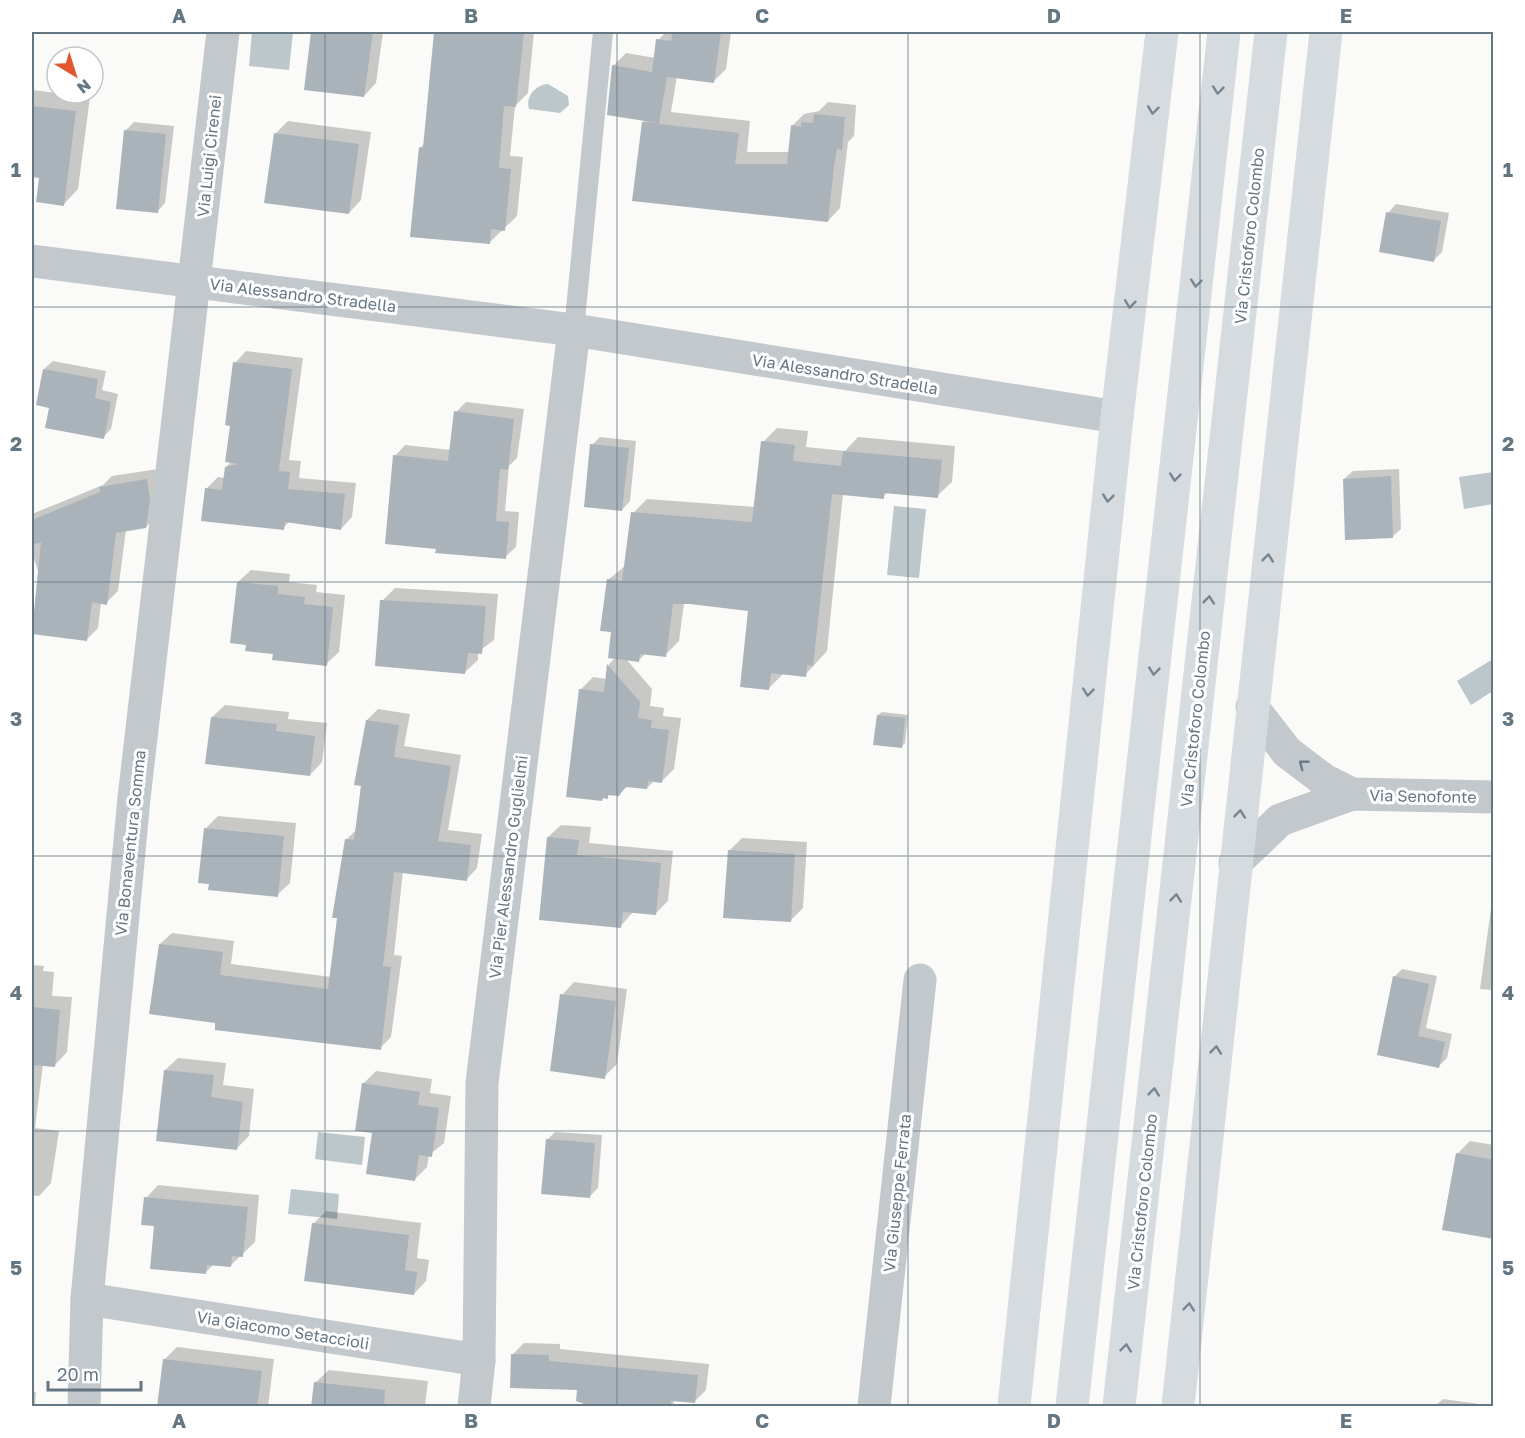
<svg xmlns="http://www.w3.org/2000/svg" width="1525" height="1438" font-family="'Golos Text',sans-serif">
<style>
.water{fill:#bbc7cb}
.shadow{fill:#0003}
.building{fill:#aab3b9}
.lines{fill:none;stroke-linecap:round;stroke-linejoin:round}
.lane{stroke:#c3c8cc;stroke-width:20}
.street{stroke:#c3c8cc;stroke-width:33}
.secondary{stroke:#d6dbdf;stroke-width:33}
.primary{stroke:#d6dbdf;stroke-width:33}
.oneway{stroke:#768591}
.oneway2{stroke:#6a7a87}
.grid{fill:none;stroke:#657683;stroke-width:1.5;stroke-opacity:0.55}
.labels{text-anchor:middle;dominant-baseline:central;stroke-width:6;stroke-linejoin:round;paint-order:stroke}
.street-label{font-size:16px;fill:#657683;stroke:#fff}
.neatline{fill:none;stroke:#657683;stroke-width:2}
.grid-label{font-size:20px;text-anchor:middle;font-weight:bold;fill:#657683}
</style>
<rect width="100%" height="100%" fill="#fafaf8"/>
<g class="water">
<path d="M252 32H293L289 70 249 66Z"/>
<path d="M548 84 568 96 569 105 560 113 529 109C525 96 536 85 548 84Z"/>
<path d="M1493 472V504L1464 509 1459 477Z"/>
<path d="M894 506 926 509 919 578 887 575Z"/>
<path d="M1493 659V691L1471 705 1457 681Z"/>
<path d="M318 1132 365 1137 362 1165 315 1159Z"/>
<path d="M291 1189 339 1194 337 1219 288 1214Z"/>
</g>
<g class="shadow">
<path d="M313 32H383L376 83 364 96 306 89Z"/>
<path d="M436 32H534L528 93 515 106 510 156 523 157 517 216 489 243 420 148 425 143Z"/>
<path d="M666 32H731L726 69 714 81 677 76 671 112 750 121 747 152H789L792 126 804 114 819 111 828 102 856 105 854 136 848 142 840 208 828 221 643 122 645 120 613 66 626 53 655 58 658 40Z"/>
<path d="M32 90 90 97 78 189 64 204 40 177 32 176Z"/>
<path d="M288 121 371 132 361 200 349 213 275 134Z"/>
<path d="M134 122 174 126 165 203 157 212 126 130Z"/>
<path d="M1396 204 1449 213 1442 252 1434 260 1388 213Z"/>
<path d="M246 351 303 358 289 460 301 461 299 478 356 483 352 517 341 529 290 521 283 528 206 489 218 477 225 478 226 467 232 461 235 363Z"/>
<path d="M53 361 106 371 102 390 118 394 111 429 103 437 51 406 44 369Z"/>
<path d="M466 402 524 409 517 458 509 466 505 511 519 512 516 547 505 557 437 548 395 456 405 445 451 450 456 412Z"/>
<path d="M777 428 808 431 806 447 845 451 858 437 955 446 952 482 937 496 888 492 883 497 843 494 827 651 805 675 783 674 769 688 750 609 684 603 679 641 665 655 646 653 639 660 626 659 652 689 650 706 664 708 663 716 681 718 674 769 661 782 654 781 647 788 628 786 618 795 610 794 607 797 580 690 593 677 607 679 609 664 616 657 608 580 625 566 633 513 647 499 756 507 763 442Z"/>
<path d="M600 437 636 441 630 501 622 510 592 445Z"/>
<path d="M158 469V515L146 527 126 530 118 591 106 603 101 602 98 628 86 640 32 633 38 571 32 553V514L103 485 112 476Z"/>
<path d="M1399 469 1401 529 1392 537 1344 479 1353 471Z"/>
<path d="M251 570 290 574 289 582 317 585 316 592 345 595 339 652 326 664 274 652 238 582Z"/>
<path d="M395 588 498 594 494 640 478 652V660L465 672 382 601Z"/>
<path d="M225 705 289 712 288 719 327 723 322 762 310 775 212 717Z"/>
<path d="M378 709 410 714 404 746 461 755 448 830 482 834 477 868 466 880 403 871 394 955 402 956 391 1037 380 1048 217 1022 160 944 172 933 234 941 231 964 331 977 347 839 357 829 367 720Z"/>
<path d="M882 712 908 715 905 743 901 747 878 715Z"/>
<path d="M218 816 296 823 290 883 277 895 205 829Z"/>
<path d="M561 825 591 827 589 843 673 851 668 901 655 914 633 912 620 927 548 837Z"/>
<path d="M742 838 807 842 803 908 790 921 729 851Z"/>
<path d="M1494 887V990L1480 989Z"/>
<path d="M32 965 44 966 43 971 54 972 52 996 72 997 67 1052 55 1065 43 1064 35 1128 59 1131 51 1183 39 1196 32 1195Z"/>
<path d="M1402 969 1437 976 1426 1028 1452 1034 1447 1058 1439 1066 1378 1054 1394 977Z"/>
<path d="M574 982 627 989 617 1064 604 1077 562 995Z"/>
<path d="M178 1058 226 1063 223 1085 254 1089 249 1136 236 1149 165 1070Z"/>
<path d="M376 1071 432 1079 430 1093 451 1096 444 1143 429 1155 427 1167 415 1179 363 1084Z"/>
<path d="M555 1132 602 1135 598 1188 590 1196 547 1140Z"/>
<path d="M1470 1141 1494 1145V1237L1457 1154Z"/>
<path d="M158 1185 259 1195 255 1242 231 1265 214 1264 205 1273 155 1225 146 1198Z"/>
<path d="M326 1211 421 1223 417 1258 429 1260 426 1281 414 1294 313 1224Z"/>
<path d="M524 1343 560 1344V1349L709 1364 706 1390 694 1402 674 1399 673 1406H584L579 1388 512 1355Z"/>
<path d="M177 1347 274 1359 268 1406H168L164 1360Z"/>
<path d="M329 1370 428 1381 425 1406H313L316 1382Z"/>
<path d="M32 1391 36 1392 35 1406H32Z"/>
<path d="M1443 1399 1494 1406H1435Z"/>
</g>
<g class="building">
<path d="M311 32H373L364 97 304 90Z"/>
<path d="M434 32H524L516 107 504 106 499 168 511 169 505 231 491 229 490 244 410 237 419 147 423 148Z"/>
<path d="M673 32H721L714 83 667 77 659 124 739 133 735 164H787L791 125 801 127V122L813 123 814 114 845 117 842 150 837 148 834 166 828 222 632 201 642 122 657 123 607 115 612 65 652 72 656 39 671 41Z"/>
<path d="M32 106 76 111 64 206 36 202 39 178 32 177Z"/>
<path d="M124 130 166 134 158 213 116 209Z"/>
<path d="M274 133 359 144 349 214 264 203Z"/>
<path d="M1386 212 1441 221 1434 262 1379 252Z"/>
<path d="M233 362 292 369 279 471 290 472 288 489 345 494 341 530 285 522 284 530 201 521 205 488 222 490 225 467 239 464 225 462 230 426 225 425Z"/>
<path d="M43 369 98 379 95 398 111 402 104 439 45 428 49 408 36 405Z"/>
<path d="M454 411 514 419 508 470 500 469 496 521 509 522 506 559 435 553 436 549 385 544 393 455 448 461Z"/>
<path d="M761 441 795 445 793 461 841 466 843 451 942 460 938 498 884 493V499L832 494 813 666 807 665 806 677 771 673 769 690 740 687 748 611 690 604H673L666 657 640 654 639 662 608 658 611 632 600 631 607 579 622 581 631 512 752 522Z"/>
<path d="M590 444 629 448 622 511 584 507Z"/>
<path d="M1391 476 1393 538 1345 540 1343 479Z"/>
<path d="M147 479 150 499 146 528 116 533 107 605 92 602 87 641 32 634 41 542 32 545V520L100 492 99 487Z"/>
<path d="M237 582 278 586V594L305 597 304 604 333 607 327 666 272 660 273 654 245 651 246 645 230 643Z"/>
<path d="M380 600 486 606 482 654 468 653 465 674 375 666Z"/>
<path d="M607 664 640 702 638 718 652 720 651 728 669 730 662 783 648 781 647 789 625 787 619 796 608 795V799L603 798 602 801 566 797 579 689 604 692Z"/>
<path d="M877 715 905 718 902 748 873 745Z"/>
<path d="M211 717 277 724 276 731 315 736 310 776 205 764Z"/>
<path d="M366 720 399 725 394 757 451 766 438 841 471 845 467 881 394 872 383 966 391 967 381 1050 215 1030V1023L149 1014 159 944 223 952 220 975 328 989 337 918H332L345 839 354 840 361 786 354 785Z"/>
<path d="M204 828 284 836 278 897 208 890 209 884 198 883Z"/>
<path d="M547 837 579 840 577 855 661 863 656 915 623 912 621 928 539 920Z"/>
<path d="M728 850 795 854 791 922 723 918Z"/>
<path d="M1393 976 1429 984 1418 1036 1445 1042 1439 1068 1377 1055Z"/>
<path d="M560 994 616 1001 605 1079 550 1071Z"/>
<path d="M32 1007 60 1010 55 1067 32 1065Z"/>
<path d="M164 1070 214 1075 211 1097 243 1102 237 1150 156 1141Z"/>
<path d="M362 1083 420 1092 418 1105 439 1108 432 1157 419 1155 415 1181 366 1174 372 1133 355 1131Z"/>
<path d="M546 1139 595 1143 590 1198 541 1194Z"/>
<path d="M1456 1153 1494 1160V1239L1442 1230Z"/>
<path d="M144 1197 248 1207 243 1257 232 1256 231 1267 207 1265 206 1274 150 1269 154 1226 141 1225Z"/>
<path d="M312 1223 409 1235 405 1270 417 1272 414 1295 304 1281Z"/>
<path d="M511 1354 549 1355V1361L698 1375 695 1403 671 1401V1405L663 1404V1407H592L576 1401 577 1390 510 1388Z"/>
<path d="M163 1359 262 1371 257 1407H157Z"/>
<path d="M314 1382 385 1390 384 1407H311Z"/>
</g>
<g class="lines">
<path class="lane" d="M574 330 603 32"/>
<g class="street">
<path d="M32 261 574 330 1117 417"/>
<path d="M1252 707 1287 752 1324 780 1352 794"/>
<path d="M1235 863 1280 820 1352 794 1494 797"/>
<path d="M87 1299 479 1360"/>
<path d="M84 1406 87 1299 134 798 223 32"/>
<path d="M474 1406 479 1360 482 1083 574 330"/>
<path d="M874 1406 920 980"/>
</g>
<g class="secondary">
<path d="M1014 1406 1117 417 1162 32"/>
<path d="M1178 1406 1326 32"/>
</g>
<g class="primary">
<path d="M1072 1406 1224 32"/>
<path d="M1119 1406 1271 32"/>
</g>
</g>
<defs><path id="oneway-chevron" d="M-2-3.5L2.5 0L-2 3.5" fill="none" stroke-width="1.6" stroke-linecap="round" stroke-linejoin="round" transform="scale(1.5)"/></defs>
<g class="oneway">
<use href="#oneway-chevron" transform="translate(1218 90) rotate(96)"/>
<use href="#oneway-chevron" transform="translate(1153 110) rotate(97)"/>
<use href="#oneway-chevron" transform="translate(1196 283) rotate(96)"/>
<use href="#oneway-chevron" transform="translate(1130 304) rotate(97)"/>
<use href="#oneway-chevron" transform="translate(1175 477) rotate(96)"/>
<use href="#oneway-chevron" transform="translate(1108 498) rotate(96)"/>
<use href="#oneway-chevron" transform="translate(1268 558) rotate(-84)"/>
<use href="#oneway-chevron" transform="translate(1209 600) rotate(-84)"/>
<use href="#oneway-chevron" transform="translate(1154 671) rotate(96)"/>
<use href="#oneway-chevron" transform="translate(1088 692) rotate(96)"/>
<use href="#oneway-chevron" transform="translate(1240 814) rotate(-84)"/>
<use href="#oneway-chevron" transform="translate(1176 898) rotate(-84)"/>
<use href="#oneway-chevron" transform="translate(1216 1050) rotate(-84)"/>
<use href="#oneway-chevron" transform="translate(1154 1092) rotate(-84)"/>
<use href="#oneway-chevron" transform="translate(1189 1307) rotate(-84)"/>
<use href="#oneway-chevron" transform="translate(1126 1348) rotate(-84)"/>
</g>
<use class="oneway2" href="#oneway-chevron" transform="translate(1303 764) rotate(-143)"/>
<path class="grid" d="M325 32V1406M617 32V1406M908 32V1406M1200 32V1406M32 307H1494M32 582H1494M32 856H1494M32 1131H1494"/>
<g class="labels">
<g class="street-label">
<text transform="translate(209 156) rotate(-84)">Via Luigi Cirenei</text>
<text transform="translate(1249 236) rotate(-84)">Via Cristoforo Colombo</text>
<text transform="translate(303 295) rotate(7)">Via Alessandro Stradella</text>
<text transform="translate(845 374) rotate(9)">Via Alessandro Stradella</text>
<text transform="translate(1195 719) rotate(-84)">Via Cristoforo Colombo</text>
<text transform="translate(1423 796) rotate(1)">Via Senofonte</text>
<text transform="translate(130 843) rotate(-84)">Via Bonaventura Somma</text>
<text transform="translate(508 867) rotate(-83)">Via Pier Alessandro Guglielmi</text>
<text transform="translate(897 1193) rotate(-84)">Via Giuseppe Ferrata</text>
<text transform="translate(1142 1202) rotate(-84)">Via Cristoforo Colombo</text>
<text transform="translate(283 1330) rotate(9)">Via Giacomo Setaccioli</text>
</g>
</g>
<rect width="1525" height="1438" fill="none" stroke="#ffffff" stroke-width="66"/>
<g transform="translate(75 75) rotate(142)"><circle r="28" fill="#ffffff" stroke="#c1c8cd" stroke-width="1.5"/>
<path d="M0-4.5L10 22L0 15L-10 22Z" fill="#e4572e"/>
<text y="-9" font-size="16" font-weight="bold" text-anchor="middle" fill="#657683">N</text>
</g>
<path d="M48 1381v9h93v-9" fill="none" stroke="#657683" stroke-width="3"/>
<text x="57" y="1381" font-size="18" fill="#657683" stroke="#ffffff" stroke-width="4.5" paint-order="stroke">20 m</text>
<rect x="33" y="33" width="1459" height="1372" class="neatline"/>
<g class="grid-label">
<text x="179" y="23">A</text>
<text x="471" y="23">B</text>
<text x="762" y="23">C</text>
<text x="1054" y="23">D</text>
<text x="1346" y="23">E</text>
<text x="16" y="177">1</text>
<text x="1508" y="177">1</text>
<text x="16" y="451">2</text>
<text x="1508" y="451">2</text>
<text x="16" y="726">3</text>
<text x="1508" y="726">3</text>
<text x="16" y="1000">4</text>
<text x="1508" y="1000">4</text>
<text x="16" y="1275">5</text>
<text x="1508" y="1275">5</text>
<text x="179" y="1428">A</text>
<text x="471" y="1428">B</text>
<text x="762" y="1428">C</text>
<text x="1054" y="1428">D</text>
<text x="1346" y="1428">E</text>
</g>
</svg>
